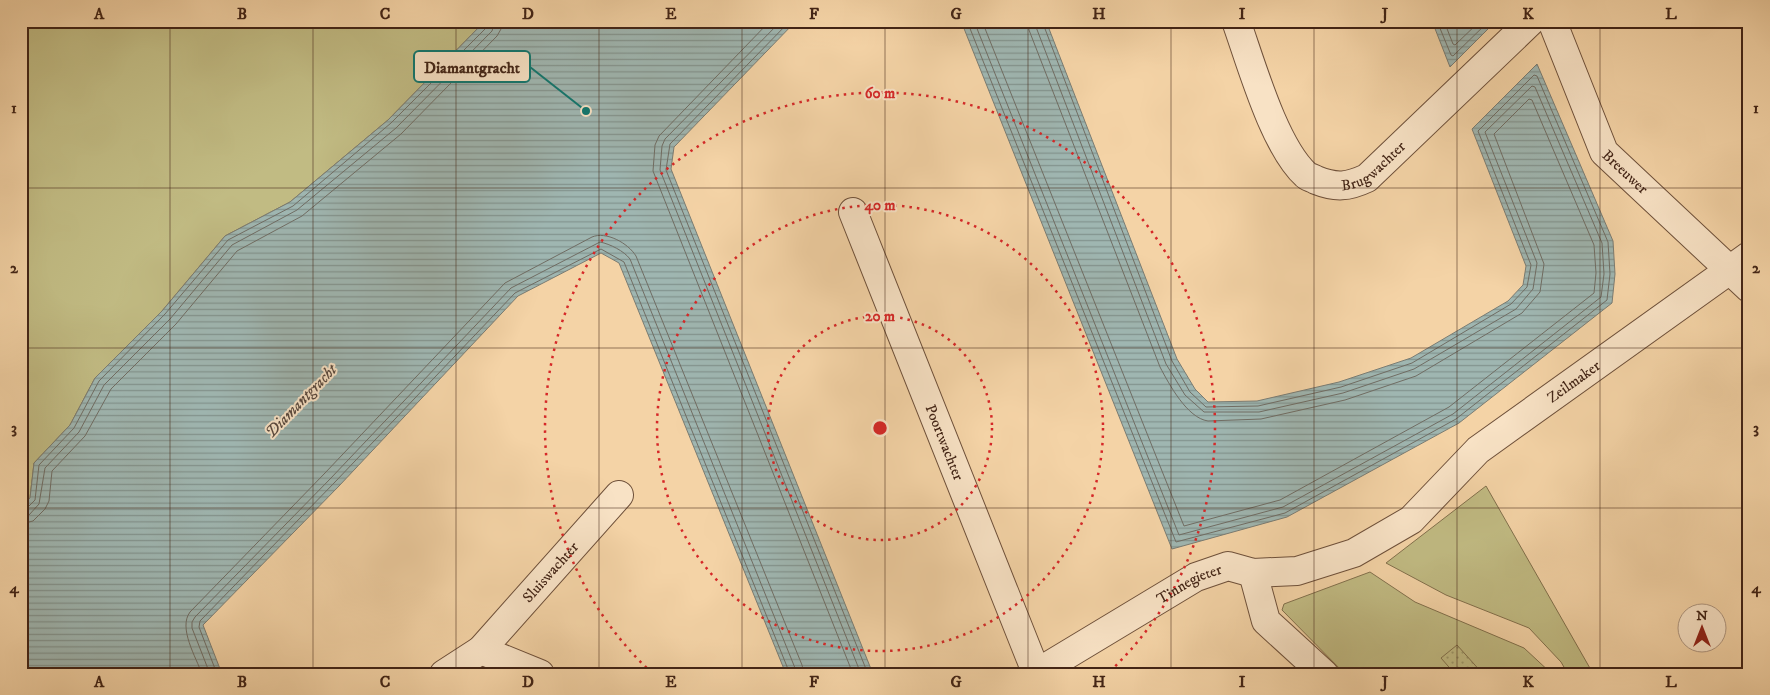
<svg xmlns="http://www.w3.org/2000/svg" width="1770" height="695" font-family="'IM FELL DW Pica',serif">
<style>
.grass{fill:#c1bb83;stroke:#82704c}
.park{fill:url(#park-dots);stroke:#82704c}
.water{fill:url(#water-rules);stroke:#7a7c73}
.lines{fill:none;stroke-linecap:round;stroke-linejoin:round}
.shore{stroke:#706d64;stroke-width:1}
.minor-casing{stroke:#6e503a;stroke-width:30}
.minor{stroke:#f8e2c5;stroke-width:28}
.grid{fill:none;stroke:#422416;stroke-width:1;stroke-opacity:0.55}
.ring{fill:none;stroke:#d62828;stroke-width:2.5;stroke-dasharray:2.5 5}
.labels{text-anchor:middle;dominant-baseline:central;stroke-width:4;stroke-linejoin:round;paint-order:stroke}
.street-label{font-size:15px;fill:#422416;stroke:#f8e2c5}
.water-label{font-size:16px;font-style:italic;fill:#59483d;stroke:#f8e2c5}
.centre{fill:#d62828;stroke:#f8e2c5;stroke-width:2.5}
.ring-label{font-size:15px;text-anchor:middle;font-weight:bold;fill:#d62828;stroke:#f8e2c5;stroke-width:4;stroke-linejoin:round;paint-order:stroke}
.leader{fill:none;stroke:#0f766e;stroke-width:2}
.callout-dot{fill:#0f766e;stroke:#f8e2c5;stroke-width:2}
.callout{fill:#f8e2c5;stroke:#0f766e;stroke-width:2}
.callout-label{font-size:16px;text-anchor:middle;font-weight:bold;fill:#422416}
.neatline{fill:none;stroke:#422416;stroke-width:2}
.grid-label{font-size:16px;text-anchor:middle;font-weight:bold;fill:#422416}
</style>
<defs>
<pattern id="park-dots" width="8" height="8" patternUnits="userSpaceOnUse" patternTransform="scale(1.25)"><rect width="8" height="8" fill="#c1bb83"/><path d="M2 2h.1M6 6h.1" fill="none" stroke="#9e986a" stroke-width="1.8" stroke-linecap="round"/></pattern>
<pattern id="water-rules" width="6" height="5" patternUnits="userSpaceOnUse" patternTransform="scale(1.25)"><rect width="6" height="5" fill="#9fb6b1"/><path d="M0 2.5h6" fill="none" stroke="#83948f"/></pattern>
</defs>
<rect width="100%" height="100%" fill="#f4d3a6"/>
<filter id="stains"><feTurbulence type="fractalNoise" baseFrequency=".004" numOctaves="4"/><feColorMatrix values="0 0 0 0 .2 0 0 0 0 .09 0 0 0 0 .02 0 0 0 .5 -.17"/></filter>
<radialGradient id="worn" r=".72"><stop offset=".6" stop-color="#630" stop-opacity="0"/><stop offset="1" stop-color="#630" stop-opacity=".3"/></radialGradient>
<g class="grass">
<path d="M21 21H485L388 120 290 202 225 236 162 311 95 378 70 425 34 463 30 498 21 507Z"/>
<path d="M1486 486 1591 670 1595 674H1568L1561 662 1529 628 1446 595 1386 563Z"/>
<path d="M1370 572 1415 602 1524 648 1552 674H1345L1282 610 1284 604Z"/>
</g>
<path class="park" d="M1457 645 1483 674H1455L1441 658Z"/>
<g class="water">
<path d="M485 21H796L674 147 671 169 873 674H786L619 263 601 253 518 296 339 486 203 625 222 674H21V507L30 498 34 463 70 425 95 378 162 311 225 236 290 202 388 120Z"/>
<path d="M961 21H1046L1177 359 1195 389 1208 402 1257 401 1339 382 1411 358 1508 301 1523 285 1526 266 1472 129 1537 64 1613 241 1615 274 1612 303 1459 423 1287 517 1172 549Z"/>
<path d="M1432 21H1496L1450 67Z"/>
</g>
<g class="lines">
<g class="shore">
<path d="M770 21 659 136 655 145 653 171 853 674"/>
<path d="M781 21 665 139 662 146 660 170 861 674"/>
<path d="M790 21 670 144 666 170 868 674"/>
<path d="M967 21 1176 542 1285 513 1456 419 1607 300 1610 274 1608 242 1537 76 1534 75 1478 131 1531 265 1527 287 1511 304 1412 363 1341 387 1258 406 1206 407 1190 392 1172 361 1042 21"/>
<path d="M974 21 1179 535 1283 507 1453 414 1601 297 1604 274 1602 243 1535 87 1532 86 1485 132 1537 263 1533 289 1516 309 1414 369 1343 393 1259 412H1204L1185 395 1166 364 1036 27 1035 21"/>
<path d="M982 21 1184 526 1280 500 1449 407 1594 293 1596 273 1594 245 1532 100 1529 99 1494 134 1544 264 1540 292 1522 313 1416 376 1345 400 1261 419 1208 421C1187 418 1169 384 1160 367L1029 30 1028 21"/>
<path d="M1437 21 1451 55 1453 56 1489 21"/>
<path d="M1444 21 1453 44 1455 45 1480 21"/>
<path d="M21 510 26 509 35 500 39 465 74 428 99 381 165 314 228 240 293 206 391 123 487 27 489 21"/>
<path d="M21 517 29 515 39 504 45 468 79 432 104 385 170 319 232 245 297 210 396 128 492 31 495 21"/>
<path d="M21 524 33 521 45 509 49 501 52 471 85 436 111 389 176 324 237 251 302 216 401 134 497 36 501 29 502 21"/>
<path d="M202 674C196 657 178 628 190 612L325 473 505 283 592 237C606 231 628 243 636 256L802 665 804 674"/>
<path d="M210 674 192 628V622L195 617 331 478 511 288 600 242C610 244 624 251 630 259L795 668 796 674"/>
<path d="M217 674 199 627 200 621 335 482 515 293 601 249 624 262 790 674"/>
</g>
<g class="minor-casing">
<g id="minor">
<path id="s1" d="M1236 21C1251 63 1274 146 1306 175 1308 177 1313 178 1316 180 1336 188 1348 187 1367 178L1531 21"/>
<path id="s2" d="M1552 21 1604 152 1749 288"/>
<path id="s3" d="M853 212 1036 672"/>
<path d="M1253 573 1266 621 1324 674"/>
<path d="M444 674 481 650"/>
<path id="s4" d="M540 674 481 650 619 495"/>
<path id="s5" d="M1035 674 1196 577 1228 566 1253 573 1297 571 1354 553 1411 520 1478 450 1749 256"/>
</g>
</g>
<use href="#minor" class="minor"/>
</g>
<path class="grid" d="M170 21V674M313 21V674M456 21V674M599 21V674M742 21V674M885 21V674M1028 21V674M1171 21V674M1314 21V674M1457 21V674M1600 21V674M21 188H1749M21 348H1749M21 508H1749"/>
<g class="ring">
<circle cx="880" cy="428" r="112"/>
<circle cx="880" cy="428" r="223"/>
<path d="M652 673A335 335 0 1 1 1108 673"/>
</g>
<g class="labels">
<g class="street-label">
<text stroke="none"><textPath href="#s1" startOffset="246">Brugwachter</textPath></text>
<text stroke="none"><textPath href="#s2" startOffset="170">Breeuwer</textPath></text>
<text stroke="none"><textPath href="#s5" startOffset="632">Zeilmaker</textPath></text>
<text stroke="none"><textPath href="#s3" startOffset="248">Poortwachter</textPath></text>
<text stroke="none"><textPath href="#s4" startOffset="168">Sluiswachter</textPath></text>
<text stroke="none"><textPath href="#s5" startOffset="179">Tinnegieter</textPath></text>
</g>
<g class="water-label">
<text transform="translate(301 401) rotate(-46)">Diamantgracht</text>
</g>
</g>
<circle cx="880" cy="428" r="8" class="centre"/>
<g class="ring-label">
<text x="880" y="98">60 m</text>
<text x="880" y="210">40 m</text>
<text x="880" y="321">20 m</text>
</g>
<path class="leader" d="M586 111L530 67"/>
<circle class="callout-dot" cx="586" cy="111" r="5"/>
<rect class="callout" x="414" y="51" width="116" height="31" rx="5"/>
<g class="callout-label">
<text x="472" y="73">Diamantgracht</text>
</g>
<rect width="1770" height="695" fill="none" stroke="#f4d3a6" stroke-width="55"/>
<g transform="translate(1702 628)"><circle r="24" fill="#f8e2c5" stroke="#af967f"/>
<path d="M0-4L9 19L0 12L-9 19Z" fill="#8f2418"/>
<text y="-8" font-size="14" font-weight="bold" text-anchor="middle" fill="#422416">N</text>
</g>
<rect x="28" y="28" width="1714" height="640" class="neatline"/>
<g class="grid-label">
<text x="99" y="19">A</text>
<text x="242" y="19">B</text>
<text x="385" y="19">C</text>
<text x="528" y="19">D</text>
<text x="671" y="19">E</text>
<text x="814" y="19">F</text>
<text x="956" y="19">G</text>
<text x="1099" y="19">H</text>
<text x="1242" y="19">I</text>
<text x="1385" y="19">J</text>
<text x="1528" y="19">K</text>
<text x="1671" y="19">L</text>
<text x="14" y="113">1</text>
<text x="1756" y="113">1</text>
<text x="14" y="273">2</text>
<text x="1756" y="273">2</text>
<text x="14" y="433">3</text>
<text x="1756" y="433">3</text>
<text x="14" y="593">4</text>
<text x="1756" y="593">4</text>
<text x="99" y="687">A</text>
<text x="242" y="687">B</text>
<text x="385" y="687">C</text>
<text x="528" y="687">D</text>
<text x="671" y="687">E</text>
<text x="814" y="687">F</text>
<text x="956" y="687">G</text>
<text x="1099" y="687">H</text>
<text x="1242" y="687">I</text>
<text x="1385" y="687">J</text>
<text x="1528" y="687">K</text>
<text x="1671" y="687">L</text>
</g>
<rect width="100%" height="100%" filter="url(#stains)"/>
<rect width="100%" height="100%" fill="url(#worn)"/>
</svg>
